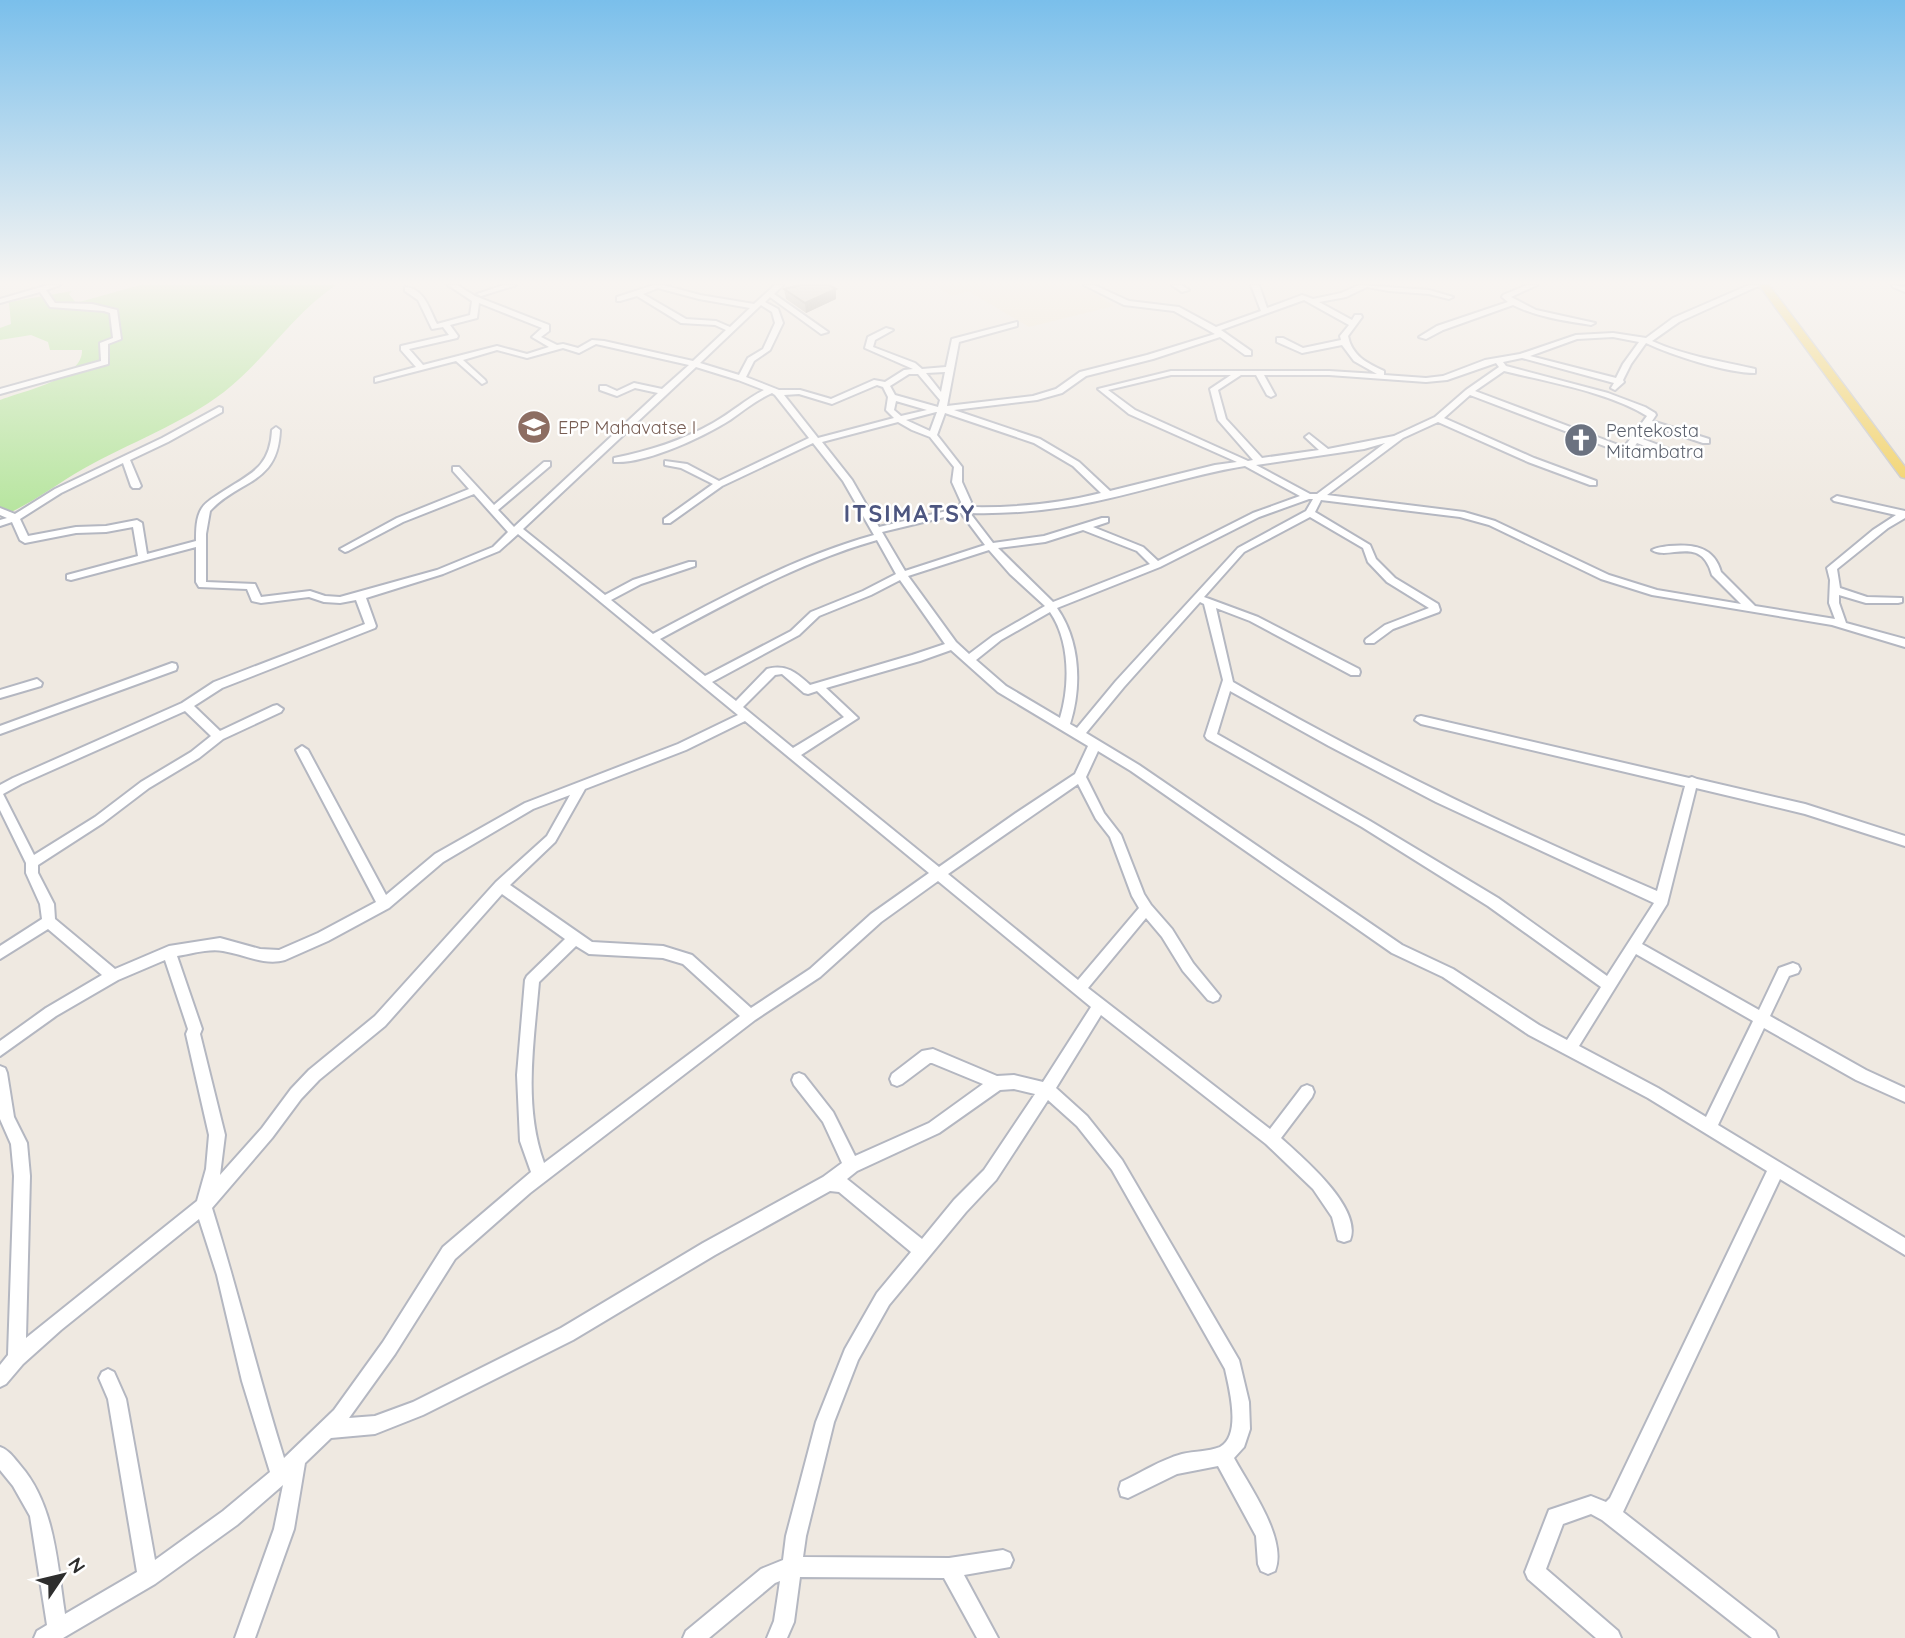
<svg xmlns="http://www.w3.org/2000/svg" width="1905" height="1638" font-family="Quicksand,sans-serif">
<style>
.education{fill:#f0e6d1}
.green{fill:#b6e59e}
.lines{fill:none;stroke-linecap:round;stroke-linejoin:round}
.minor-casing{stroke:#b4b7c1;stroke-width:4}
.major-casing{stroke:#c9c9c9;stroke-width:3}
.minor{fill:#fff;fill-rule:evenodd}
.major{fill:#f2d163;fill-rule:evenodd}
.wall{fill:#afaba4}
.shaded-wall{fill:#8e8b86}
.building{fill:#cbc7bf;stroke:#8e8b86;stroke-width:2}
.labels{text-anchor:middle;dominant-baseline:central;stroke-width:5;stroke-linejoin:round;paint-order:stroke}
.far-education-label{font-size:18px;fill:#785e54;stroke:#fff;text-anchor:start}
.far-worship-label{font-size:18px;fill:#5b616d;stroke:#fff;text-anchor:start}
.far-district-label{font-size:23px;font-weight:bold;letter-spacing:2px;fill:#4d5680;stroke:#fff}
</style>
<rect width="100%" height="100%" fill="#efe9e1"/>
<path class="education" d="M935 285H1083L1114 306 1029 327 968 291 952 296Z"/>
<path class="green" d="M140 285H336C293 314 265 360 224 392 182 424 129 443 83 469 55 485 30 505 0 517V400C23 391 83 379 82 350H50L48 342 31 335 0 340V328L11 324 9 302 72 291 69 294 76 303Z"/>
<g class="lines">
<g class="minor-casing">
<g id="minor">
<path d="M48 285H60L46 290 55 303 92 304 117 310 121 339 108 344V364L0 394V389L101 361 100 343 113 338 110 313 104 311 50 307 40 292 0 303V299Z"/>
<path d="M448 285H457L475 296 549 325V331L541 337 557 345 563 344 578 348 592 340 604 341 693 361 726 330 715 325 681 323 637 296 620 301H617V297L654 285H663L700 295 754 304 775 285H783L774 294 828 332 821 334 770 297 765 302 778 309 783 323 770 350 754 361 746 377 779 390H800L831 399 874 380 885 382 904 370 913 369 865 348 868 337 886 328 893 330 875 340 873 347 915 363 922 369 946 367 952 339 1017 322V326L959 342 947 406 1033 396 1056 389 1080 372 1147 355 1215 334 1174 311 1124 305 1084 285H1094L1129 301 1179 307 1216 327 1261 311 1251 285H1259L1267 308 1302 295 1313 299 1341 293 1359 285 1429 290 1453 297 1449 299 1429 294 1389 291 1367 287 1346 297 1319 302 1352 320 1355 315H1361L1362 317 1348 336C1352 356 1367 363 1384 371V375L1426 378 1443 376 1485 360 1520 354 1576 335 1613 333 1646 338 1673 318 1749 285H1768L1756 287 1679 322 1652 341C1685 356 1720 361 1755 369V373C1727 373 1671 355 1646 343L1631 364 1623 380 1624 382 1615 390 1611 388 1614 383 1522 358 1503 362 1506 366 1608 393 1645 407 1655 413 1656 415 1652 421 1709 439V443H1703L1649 425 1640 438 1672 450V454H1666L1637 443 1631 451 1620 452 1470 395 1444 418 1534 458 1596 481V485H1590L1528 462 1438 422 1403 438 1327 495 1464 512 1495 521 1609 575 1657 590 1741 604 1712 575C1701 534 1669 561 1652 550 1658 547 1662 547 1669 546 1692 544 1714 546 1721 572L1755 606 1835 619 1829 603 1830 580 1827 568 1873 530 1896 515 1834 501 1832 499 1837 496 1905 511V518L1888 528 1837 569 1840 588 1867 597 1902 598V602L1898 603H1866L1839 595V603L1846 623 1905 639V647L1832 625 1652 595 1601 579 1489 525 1460 517 1321 500 1315 512 1370 545 1376 559 1395 578 1438 604 1440 610 1439 612 1393 629 1374 643H1366L1365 641 1366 639 1385 625 1429 608 1387 582 1368 562 1363 548 1310 517 1244 552 1204 597 1258 617 1359 669 1360 672 1359 675H1351L1250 621 1216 608 1233 682C1370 761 1511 829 1657 891L1685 786 1421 724 1415 720 1417 717 1421 716 1689 778 1692 777 1697 779 1805 804 1905 836V846L1805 814 1696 788 1667 904 1642 944 1759 1010 1779 968 1793 963 1798 965 1800 969 1798 973 1789 976 1770 1016 1866 1070 1905 1088V1102L1856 1080 1764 1028 1718 1125 1905 1238V1255L1780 1179 1623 1512 1775 1631 1778 1638H1752L1602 1520 1591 1514 1563 1524 1546 1569 1618 1631 1621 1638H1596L1528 1579 1525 1572 1549 1510 1591 1496 1606 1502 1610 1498 1767 1171 1648 1098 1529 1035 1443 977 1392 953 1131 771 1098 751 1086 777 1104 813 1121 835 1144 894 1151 905 1172 929 1193 963 1220 996 1218 1000 1213 1002 1208 1000 1183 971 1162 937 1146 918 1088 988 1270 1129 1302 1087 1307 1085 1312 1087 1314 1092 1312 1097 1281 1138C1302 1157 1363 1208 1350 1240L1344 1242 1338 1240 1332 1217 1313 1189 1266 1144 1101 1015 1056 1088 1087 1116 1122 1160 1239 1360 1249 1402 1250 1429 1244 1447 1234 1458C1249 1486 1288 1539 1275 1571L1268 1574 1261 1571 1258 1564 1256 1536 1218 1466 1177 1474 1128 1498 1121 1496 1119 1489 1121 1482C1141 1473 1160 1460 1182 1454 1194 1451 1208 1452 1220 1447 1242 1435 1229 1388 1225 1369L1112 1170 1077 1126 1048 1100 996 1180 966 1212 889 1305 858 1360 834 1422 806 1536 803 1557 949 1558 1003 1550 1010 1553 1013 1560 1010 1567 964 1575 998 1638H977L944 1578 800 1577 794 1622 787 1638H767L774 1621 780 1581 775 1583 709 1638H683L686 1631 761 1569 783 1560 786 1536 816 1422 845 1349 877 1293 911 1252 839 1192 830 1191 715 1255 573 1340 423 1415 375 1434 331 1438 305 1463 294 1529 255 1638H235L274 1529 283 1485 237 1525 155 1584 63 1638H34L37 1631 47 1625 30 1516 13 1486 0 1470V1447C9 1450 14 1458 20 1465 55 1505 57 1563 65 1614L137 1572 108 1399 99 1378 102 1372 108 1369 114 1372 126 1399 155 1560 223 1511 270 1472 242 1381 217 1275 199 1219 61 1330 23 1364 6 1384 0 1387V1365L8 1355 14 1176 11 1144 0 1119V1066L5 1068 7 1073 14 1117 27 1143 30 1176 26 1338 197 1201 206 1169 209 1135 186 1034 188 1029 165 960 118 980 56 1016 0 1056V1041L46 1008 102 975 48 929 0 959V946L42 919 40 904 26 873V863L0 810V785L13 778 182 703 214 682 365 624 356 600 340 603 324 602 309 597 261 603 252 601 247 589 199 587 196 582V547L71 580 67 579V575L138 556 133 527 106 532 76 533 25 543 20 540 12 522 0 526V520L7 518 0 515V508L15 514 55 489 162 438 219 407 222 408V412L168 442 130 460 141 486 139 488H133L131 486 123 463 61 493 20 519 28 536 76 527 106 526 137 520 142 523 147 554 196 541C196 530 196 517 202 508 206 502 213 498 219 494 248 474 270 470 272 430L276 427 280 430C278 485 239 479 210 511L206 534V582L255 584 261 597 310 591 325 596 340 597 437 570 493 547 508 532 474 494 403 522 348 551 345 552 340 549 397 518 469 489 453 471V467H459L494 505 544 462H550V466L498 510 514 527 658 393 635 388 617 396 600 390V386H606L617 391 634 383 662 389 689 365 596 344 579 353 563 348 527 358 497 350 463 360 485 380 486 382 482 384 456 361 375 382V378L416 367 401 350V346L449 335 443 327 432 329 418 300 405 291V287C425 289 429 309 437 324L470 315 472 301ZM658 288 699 299 750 308 730 327 716 321 686 319 643 294ZM1304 300 1349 325 1340 336 1341 340 1303 348 1283 338H1277V342L1302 353 1342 345 1354 361 1377 374 1329 371H1171L1098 389 1129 414 1237 462 1215 465 1110 491 1079 462 1040 439 954 410 1037 400 1062 393 1086 376 1153 359 1220 337 1245 355H1251V351L1221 330ZM479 303 542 328 532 337 549 347 527 354 497 346 423 365 409 349 457 338 458 336 450 325 477 318ZM761 305 772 312 775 323 763 349 748 358 739 375 700 363ZM1613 337 1639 342 1623 364 1616 378 1530 356 1577 339ZM1496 363 1499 367 1466 390 1435 417 1394 436 1328 449 1309 434 1305 437 1319 450 1262 458 1226 419 1218 390 1241 375H1256L1267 395 1271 397 1275 395 1264 375H1329L1426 382 1447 380ZM696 367 738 380 764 390C746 399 731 413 713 423 681 441 649 451 614 458V462C646 464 703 437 730 420 744 410 756 400 772 393L775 395 809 438 719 481 687 464 665 461V465L681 468 713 484 664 519V523H670L722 486 813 443 843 481 874 535C795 557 725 596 653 634L611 600 641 584 695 566V562H689L633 580 605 595 523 529ZM1504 371C1548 382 1609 392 1647 416L1625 446H1621L1475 391ZM945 372 941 392 926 373ZM909 374H918L940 400 938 407 895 395 890 386ZM1171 375H1231L1210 389 1218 420 1253 460 1248 461 1135 410 1108 390ZM877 385 883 387 888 397 886 410 894 418 818 438 784 395 799 394 832 404ZM896 401 927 410 901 416 894 410ZM937 412 930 431 906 420 936 412ZM945 413 1034 443 1073 466 1101 493C1058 504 1013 508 969 507L971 502 962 482V467L937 435ZM898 422 912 430 930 437 954 467 952 482 961 502 959 508 879 527 852 480 822 442ZM1385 443 1317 494H1310L1256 465 1364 449ZM1245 466 1300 496 1253 513 1158 561 1143 547 1093 527 1108 522V518H1102L1044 536 993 543 970 513C1006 514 1042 511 1077 505 1134 495 1188 475 1245 466ZM1309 499H1313L1306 511 1238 548 1116 681 1077 728 1070 724C1082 686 1080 641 1057 608L1160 567 1259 517ZM961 513 985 545 905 571 882 532ZM1083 530 1137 551 1150 564 1053 602 998 548 1045 542ZM518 534 738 715 678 744 525 803 435 854 386 895 308 750 302 746 296 750 376 902 318 933 279 950 260 949 220 938 169 946 115 969 55 919 54 904 38 873V865L103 823 149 788 199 758 223 739 281 712 283 709 277 705 273 706 220 731 194 706 222 688 375 628 376 626 366 598 443 574 499 551ZM877 540 896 574 863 591 811 612 791 631 705 676 660 639C730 602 799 562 877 540ZM989 550 1010 574 1045 606 993 636 969 654 956 642 908 576ZM900 580 945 644 912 655 810 685C796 672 786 664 767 669L736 701 712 682 799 635 819 616 871 595ZM1200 602 1204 604 1223 680 1205 736 1207 739 1362 827 1488 906 1601 987 1567 1040 1539 1025 1453 969 1402 945 1139 765 1086 733 1124 687ZM1050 612C1070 641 1070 685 1060 718L1006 686 976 660 1001 640ZM951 650 998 692 1088 746 1075 774 1016 813 939 867 801 755 858 718 826 688 920 661ZM782 674 804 693 808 694 817 691 844 717 793 748 743 707 775 675ZM1230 691 1329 746 1436 802 1654 903 1607 976 1498 898 1370 821 1217 734ZM185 711 211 736 191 752 141 782 95 817 34 855 3 794 21 784ZM745 721 929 873 871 914 810 969 751 1008 692 955 663 946 592 942 510 885 555 842 585 789 686 750ZM1078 784 1096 819 1110 837 1132 896 1139 908 1078 980 948 874ZM570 795 547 836 496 882 375 1016 309 1070 291 1089 262 1128 220 1175 225 1135 200 1034 202 1029 177 956C191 954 209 948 223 951 243 954 264 966 285 960L328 941 389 908 443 862 533 809ZM938 881 1091 1007 1043 1082 1014 1075 997 1076 933 1049 922 1051 892 1074 890 1079 892 1084 897 1086 902 1084 930 1063H932L983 1084 929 1123 855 1156 833 1112 804 1075 799 1073 794 1075 792 1080 794 1085 823 1122 842 1163 823 1177 703 1243 561 1328 413 1402 375 1416 349 1418 395 1354 455 1259 530 1193 755 1020 820 977 881 922ZM502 894 565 939 527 976 525 980 517 1075 520 1141 531 1172 443 1247 383 1342 334 1410 284 1458C258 1375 238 1291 212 1208L272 1138 301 1099 319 1080 385 1026ZM576 946 589 954 663 958 683 964 740 1016 544 1163C523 1106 534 1041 539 982ZM1636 954 1753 1021 1706 1117 1658 1088 1579 1046ZM1014 1089 1035 1094 984 1170 954 1200 922 1239 847 1179 857 1171 939 1133 1000 1090Z"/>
<path d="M504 285H516L481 296 477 294Z"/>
<path d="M1172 285H1181L1189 290 1182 292Z"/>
<path d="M1527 285H1537L1511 297 1536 310 1595 323 1591 325C1565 321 1537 317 1513 305L1443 330 1426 339 1419 337 1437 326 1508 302 1502 297 1503 295Z"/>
<path d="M1892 285 1905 287V292L1893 287Z"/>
<path d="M172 663 176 664 177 667 176 670 0 734V726Z"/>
<path d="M37 679 42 683 41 686 0 698V690Z"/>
</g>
</g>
<g class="major-casing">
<path id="major" d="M1759 285H1769L1905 467V478L1901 477Z"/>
</g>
<use href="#minor" class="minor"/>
<use href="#major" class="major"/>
</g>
<path class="wall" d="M784 289 836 299 806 313 786 299Z"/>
<path class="shaded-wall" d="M836 289V299L806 313 805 303Z"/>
<path class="building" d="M801 285H829L836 289 805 303 784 289Z"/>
<linearGradient id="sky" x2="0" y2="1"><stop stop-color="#7abfeb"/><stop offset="0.55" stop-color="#f8f5f2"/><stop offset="1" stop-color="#f8f5f2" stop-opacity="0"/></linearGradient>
<rect width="1905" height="514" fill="url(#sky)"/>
<defs>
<g id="school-disc" transform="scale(1.75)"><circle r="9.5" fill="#8d6e63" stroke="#fff"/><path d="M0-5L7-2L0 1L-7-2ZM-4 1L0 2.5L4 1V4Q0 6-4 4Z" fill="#fff"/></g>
<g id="church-disc" transform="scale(1.75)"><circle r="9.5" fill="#6b7280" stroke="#fff"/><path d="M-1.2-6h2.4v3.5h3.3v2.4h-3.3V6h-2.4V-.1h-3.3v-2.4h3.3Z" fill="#fff"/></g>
</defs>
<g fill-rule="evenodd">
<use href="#school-disc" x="534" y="427"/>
<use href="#church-disc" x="1581" y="440"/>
</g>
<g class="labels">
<g class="far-education-label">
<text x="558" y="427">EPP Mahavatse I</text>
</g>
<g class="far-worship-label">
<text x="1606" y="430">Pentekosta<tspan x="1606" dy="21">Mitambatra</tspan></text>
</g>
<g class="far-district-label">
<text x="910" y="513">ITSIMATSY</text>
</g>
</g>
<g transform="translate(63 1575) rotate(55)" stroke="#ffffff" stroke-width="5" paint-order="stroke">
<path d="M0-5L12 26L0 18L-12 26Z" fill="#2e2e2e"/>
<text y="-10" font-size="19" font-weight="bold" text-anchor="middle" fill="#2e2e2e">N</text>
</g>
</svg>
